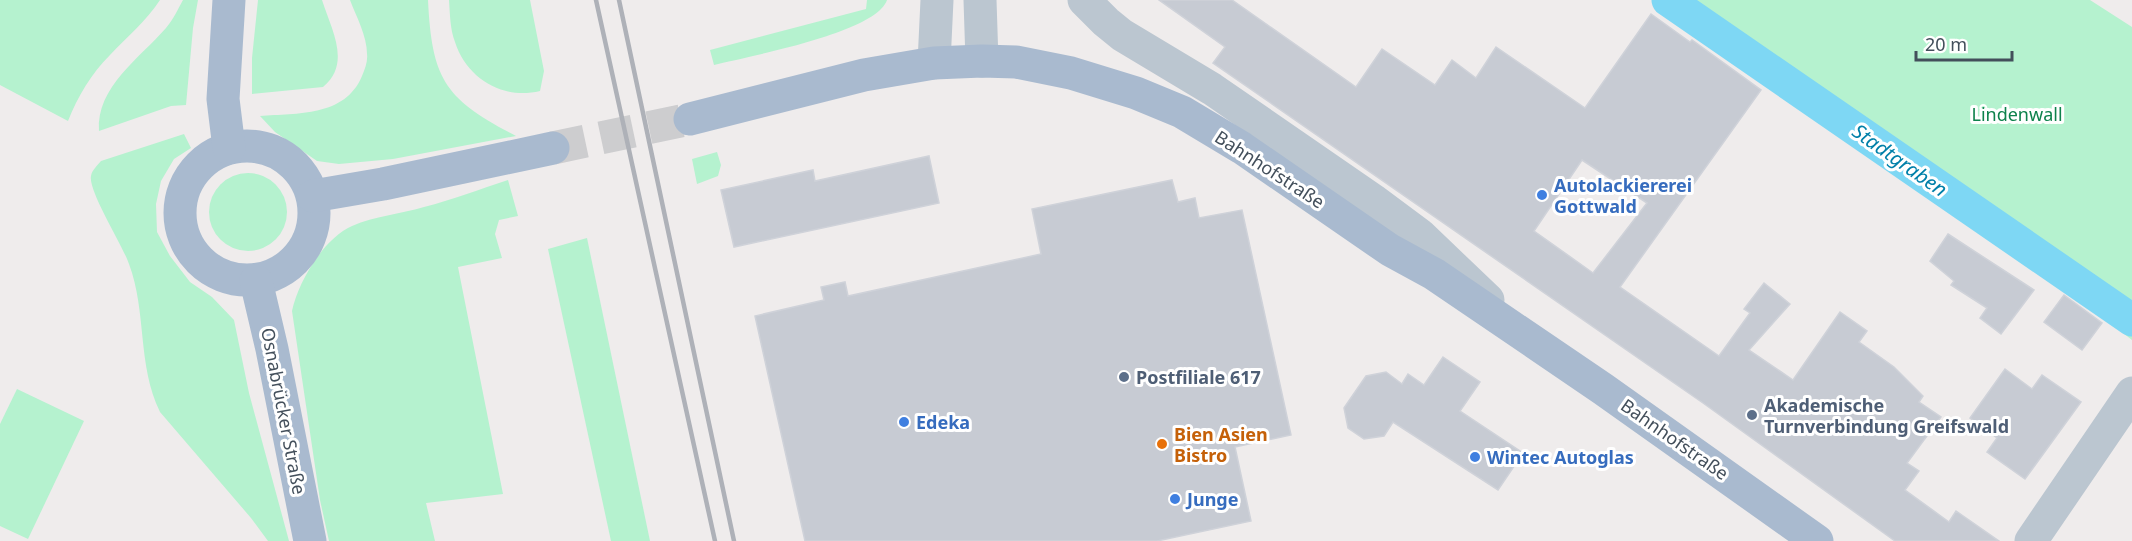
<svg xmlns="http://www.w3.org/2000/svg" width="2132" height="541" font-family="'Noto Sans',sans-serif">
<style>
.green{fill:#b5f2cf}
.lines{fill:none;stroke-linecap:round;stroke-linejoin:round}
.canal{stroke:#7ed7f4;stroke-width:33}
.building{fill:#c7cbd3;stroke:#cfd2d9;stroke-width:1.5;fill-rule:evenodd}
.major-tunnel{stroke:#cdcdcf;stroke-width:33;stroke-dasharray:33 16;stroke-linecap:butt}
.minor{stroke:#bbc6d0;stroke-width:33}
.major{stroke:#a9bacf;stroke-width:33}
.rail{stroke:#aeb1b8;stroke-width:4.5}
.shop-dot{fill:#3f7fe0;stroke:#fff;stroke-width:2}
.service-dot{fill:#5c6f8a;stroke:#fff;stroke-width:2}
.food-dot{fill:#e8710a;stroke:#fff;stroke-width:2}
.labels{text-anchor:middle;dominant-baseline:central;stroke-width:6;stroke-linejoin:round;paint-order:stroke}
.park-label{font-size:18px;fill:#0e824c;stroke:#fff}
.street-label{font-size:18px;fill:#434f5b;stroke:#fff}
.shop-label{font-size:18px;font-weight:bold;fill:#366cbe;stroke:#fff;text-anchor:start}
.service-label{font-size:18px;font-weight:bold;fill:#4e5e75;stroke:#fff;text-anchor:start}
.food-label{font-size:18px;font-weight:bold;fill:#c56008;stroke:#fff;text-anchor:start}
.water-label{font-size:20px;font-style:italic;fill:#0180a9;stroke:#fff}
</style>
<rect width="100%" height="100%" fill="#efecec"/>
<g class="green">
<path d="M0 0H160C146 21 127 37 110 55 91 74 78 96 68 121L0 85Z"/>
<path d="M183 0H198L193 28 186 105 171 106 99 131C96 87 140 58 166 28 173 20 178 9 183 0Z"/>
<path d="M258 0H322C331 29 352 63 323 87L252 94V58Z"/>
<path d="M350 0H428C432 80 445 99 516 136L393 159 339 164 317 161 275 132 260 116C297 113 345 117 362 76 365 69 368 61 367 54 367 36 356 16 350 0Z"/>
<path d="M449 0H530L544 71 540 91C503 100 467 79 455 42 450 29 450 14 449 0Z"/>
<path d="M867 0H887C876 33 749 56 714 65L710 50 866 9Z"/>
<path d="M1652 0H2090L2132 27V340L2070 292Z"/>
<path d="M184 134 191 148 174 159 161 181 156 204 157 232 170 256 190 282 212 297 234 320 249 393 289 541H268L251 518 160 412C137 365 147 312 129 264 123 246 88 191 91 176 92 170 97 166 101 161Z"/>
<path d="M717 152 721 165 718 176 697 184 692 159Z"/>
<circle cx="248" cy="212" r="39"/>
<path d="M508 180 518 216 499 220 495 234 502 258 458 267 503 494 426 503 435 541H329L320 500 292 311C298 282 324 238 352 226 375 216 400 214 424 207 452 200 480 189 508 180Z"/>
<path d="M587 238 650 541H611L548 249Z"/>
<path d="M17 389 84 421 28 539 0 526V424Z"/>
</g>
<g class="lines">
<path class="canal" d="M1668 0 2132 320"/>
</g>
<g class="building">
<path d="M1159 0H1232L1356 87 1382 49 1435 85 1452 60 1476 78 1496 47 1585 108 1651 14 1690 42 1692 40 1761 90 1620 287 1719 356 1750 313 1744 309 1764 283 1790 304 1749 350 1793 380 1840 312 1867 331 1859 342 1894 367 1923 396 1919 402 1941 417 1907 463 1919 471 1905 490 1949 522 1956 511 1999 541H1895L1703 403 1213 63 1225 47ZM1582 160 1647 203 1593 273 1534 231Z"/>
<path d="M929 156 939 203 734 247 721 190 813 170 815 181Z"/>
<path d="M1172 180 1178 202 1195 198 1199 218 1242 210 1291 435 1235 447 1251 521 1157 541H805L755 316 824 300 821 287 845 282 848 296 1041 254 1032 209Z"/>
<path d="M1948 234 2034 290 2001 334 1980 318 1987 308 1951 285 1954 281 1930 261Z"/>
<path d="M2064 295 2102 323 2082 350 2044 322Z"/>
<path d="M1443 357 1480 382 1460 411 1523 453 1498 490 1393 422 1384 436 1364 439 1348 428 1344 408 1366 376 1386 372 1402 384 1408 374 1424 385Z"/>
<path d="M2005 369 2032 389 2042 375 2081 402 2025 479 1987 452 1997 438 1970 418Z"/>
</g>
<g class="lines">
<path class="major-tunnel" d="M553 148 690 119"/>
<g class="minor">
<path d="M980 0 982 61"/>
<path d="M1084 0 1106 22 1122 35 1212 89 1373 200 1420 235 1488 300"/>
<path d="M934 63 937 0"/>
<path d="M2031 541 2132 393"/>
</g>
<g class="major">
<path d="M690 119 864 75 934 63 982 61 1016 62 1071 73 1136 93 1182 112 1242 148 1390 250 1434 274 1603 389 1817 541"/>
<circle cx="247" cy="213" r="67"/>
<path d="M229 148 223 99 229 0"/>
<path d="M313 196 383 184 553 148"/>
<path d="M256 281 272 349 310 541"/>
</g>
<g class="rail">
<path d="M596 0 715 541"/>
<path d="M619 0 734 541"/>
</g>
</g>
<g class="shop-dot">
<circle cx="1542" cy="195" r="6"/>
<circle cx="904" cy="422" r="6"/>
<circle cx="1475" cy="457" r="6"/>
<circle cx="1175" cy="499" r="6"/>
</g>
<g class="service-dot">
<circle cx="1124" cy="377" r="6"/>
<circle cx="1752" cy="415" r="6"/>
</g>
<circle class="food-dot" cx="1162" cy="444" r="6"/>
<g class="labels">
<g class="park-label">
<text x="2017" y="114">Lindenwall</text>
</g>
<g class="street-label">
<text transform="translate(1270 169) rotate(33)">Bahnhofstraße</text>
<text transform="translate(284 411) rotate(79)">Osnabrücker Straße</text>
<text transform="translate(1675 439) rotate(35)">Bahnhofstraße</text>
</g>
<g class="shop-label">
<text x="1554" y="185">Autolackiererei<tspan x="1554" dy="21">Gottwald</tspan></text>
<text x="916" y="422">Edeka</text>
<text x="1487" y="457">Wintec Autoglas</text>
<text x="1187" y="499">Junge</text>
</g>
<g class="service-label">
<text x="1136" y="377">Postfiliale 617</text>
<text x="1764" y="405">Akademische<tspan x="1764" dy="21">Turnverbindung Greifswald</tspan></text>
</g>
<g class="food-label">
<text x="1174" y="434">Bien Asien<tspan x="1174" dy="21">Bistro</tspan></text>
</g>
<g class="water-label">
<text transform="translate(1900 160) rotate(35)">Stadtgraben</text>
</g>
</g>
<path d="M1916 51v9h96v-9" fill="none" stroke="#434f5b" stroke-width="3"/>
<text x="1925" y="51" font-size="18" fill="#434f5b" stroke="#ffffff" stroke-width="4.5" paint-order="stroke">20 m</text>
</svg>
